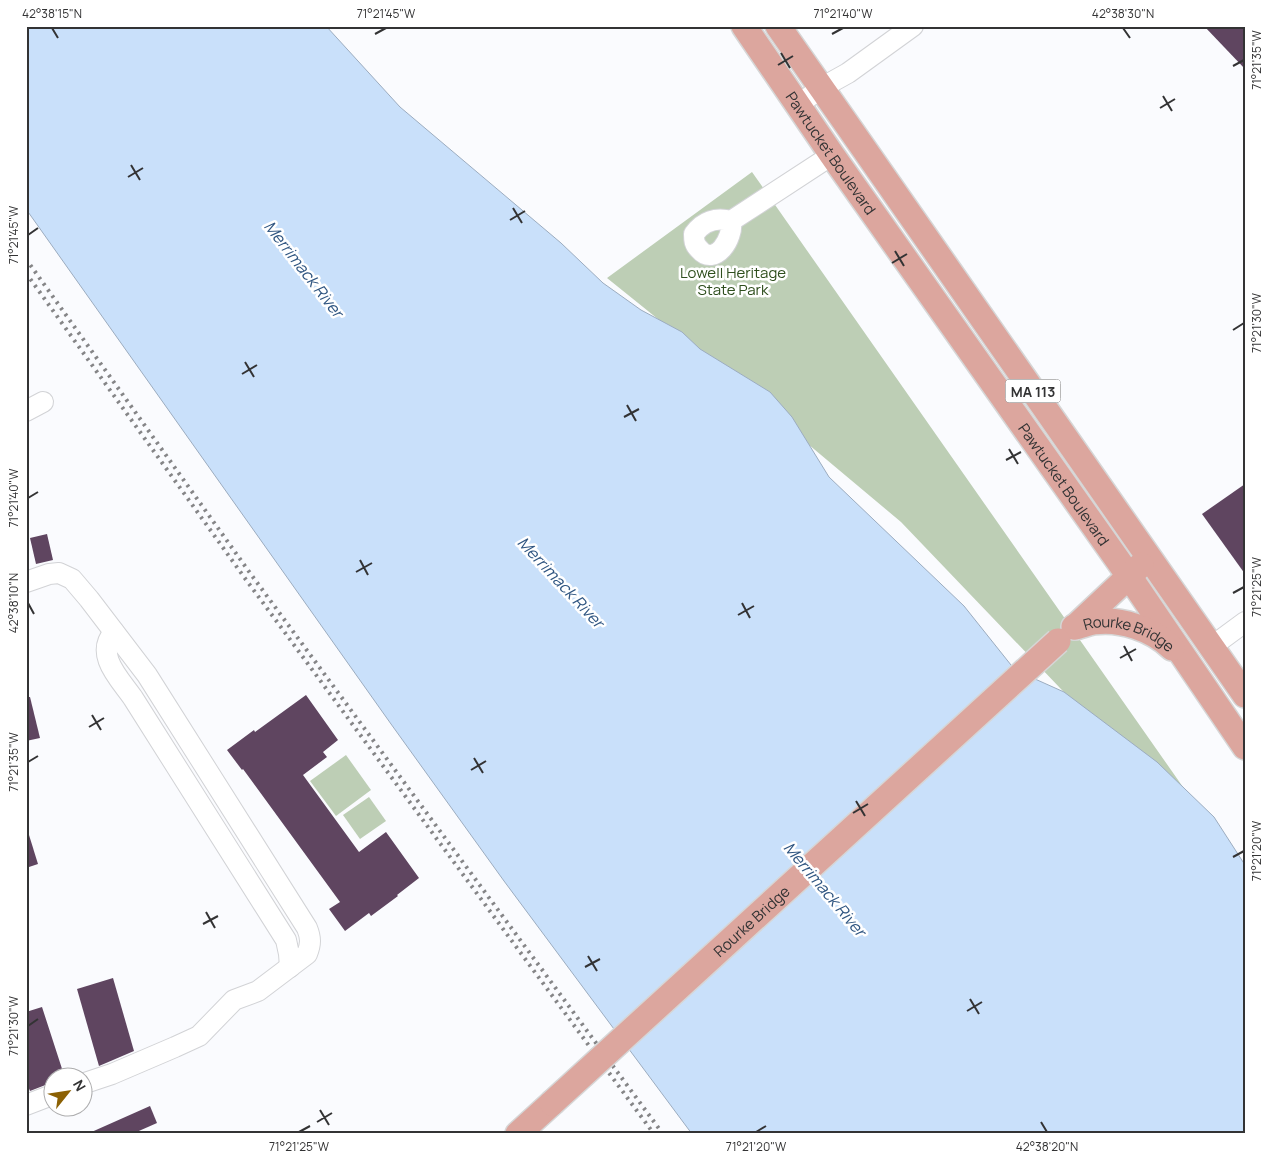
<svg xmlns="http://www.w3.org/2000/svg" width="1271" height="1160" font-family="Manrope,sans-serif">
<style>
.green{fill:#bdceb5}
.water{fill:#c9e0fa;stroke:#9cacbf}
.building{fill:#5f4560}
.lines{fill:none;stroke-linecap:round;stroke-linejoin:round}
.minor-casing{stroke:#d2d3d6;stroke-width:22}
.major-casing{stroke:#d6d6d6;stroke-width:28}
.minor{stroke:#fff;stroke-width:20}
.major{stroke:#dca69e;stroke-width:25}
.rail{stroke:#858587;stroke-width:4;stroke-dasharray:2.5 5;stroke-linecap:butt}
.major-bridge-casing{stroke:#d6d6d6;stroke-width:28;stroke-linecap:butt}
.major-bridge{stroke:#dca69e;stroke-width:25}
.ticks{fill:none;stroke:#333334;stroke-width:2}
.labels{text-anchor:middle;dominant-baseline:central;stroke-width:5;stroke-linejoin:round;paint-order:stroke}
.shield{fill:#fff;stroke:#707071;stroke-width:1}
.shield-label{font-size:14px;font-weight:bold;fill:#333334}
.street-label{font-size:15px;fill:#333334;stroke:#fff}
.park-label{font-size:15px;fill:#2e4e1d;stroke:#fff}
.water-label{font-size:16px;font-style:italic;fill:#2f5581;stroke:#fff}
.neatline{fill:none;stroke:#333334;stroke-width:2}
.ticks-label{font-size:12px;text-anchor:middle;fill:#333334}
</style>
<rect width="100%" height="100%" fill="#fafbfe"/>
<g class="green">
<path d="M752 172 1225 847 1104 734 901 522 684 340 607 278Z"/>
<path d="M346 755 371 790 336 816 310 781Z"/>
<path d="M369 797 386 821 360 839 343 815Z"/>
</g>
<path class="water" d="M26 26H326L400 107 561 243 603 283 641 310 682 332 700 349 770 392 792 417 829 477 964 606 1015 670 1064 692 1157 762 1214 817 1245 865V1134H692L504 881 391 724 26 209Z"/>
<g class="building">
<path d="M1204 26H1245V69Z"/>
<path d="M1245 484V574L1202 514Z"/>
<path d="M47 534 53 560 36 564 30 538Z"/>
<path d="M306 695 338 740 323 752 327 757 303 775 359 852 386 832 419 878 397 895 398 896 371 916 369 913 345 931 329 909 340 902 243 769 242 770 227 750 254 730 255 732Z"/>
<path d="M26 697H30L40 738 26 741Z"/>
<path d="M29 835 38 864 26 868V836Z"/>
<path d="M113 978 134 1051 99 1066 77 989Z"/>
<path d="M42 1007 65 1078H52V1083L48 1084 30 1091 26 1081V1012Z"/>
<path d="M150 1106 157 1123 132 1134H87Z"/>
</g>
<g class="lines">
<g class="minor-casing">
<g id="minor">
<path d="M798 105 821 88 848 73 913 26"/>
<path d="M731 221C716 217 703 221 694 234 694 240 694 244 699 249 715 268 734 238 731 221L832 155"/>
<path d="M26 411 43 402"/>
<path d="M26 582 49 574 59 573 72 579 89 599 147 675 307 928C311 938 311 944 307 954L258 991 234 1000 199 1036 175 1047 112 1074 82 1084"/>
<path d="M114 632C94 655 120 679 133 698L286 940 289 954 290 967"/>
<path d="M1211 647 1245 622"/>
<path d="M26 1105 52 1095"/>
</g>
</g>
<g class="major-casing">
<g id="major">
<path id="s1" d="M744 26 832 155 1129 576 1245 747"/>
<path d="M778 26 862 146 1245 695"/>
<path id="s2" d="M1074 627C1081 626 1087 623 1094 622 1120 618 1153 629 1172 648"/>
<path d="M1075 627 1141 565"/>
<path d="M518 1134 552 1103"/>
</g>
</g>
<use href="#minor" class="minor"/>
<use href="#major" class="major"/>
<g class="rail">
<path d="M26 259 250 573 663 1134"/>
<path d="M26 273 244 577 654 1134"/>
</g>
<g class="major-bridge-casing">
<g id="major-bridge">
<path id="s3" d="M552 1103 1058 641"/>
</g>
</g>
<use href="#major-bridge" class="major-bridge"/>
</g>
<path class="ticks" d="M52 28 58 38M1123 28 1130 38M375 34 386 28M832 34 843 28M781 53 790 68M778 65 793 56M1233 66 1244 60M1163 96 1172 111M1160 108 1175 99M131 165 140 180M128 177 143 168M513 208 522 223M510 220 525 211M28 235 38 228M895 251 904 266M892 263 907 254M1233 330 1244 323M245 362 254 377M242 374 257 365M627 405 636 421M624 417 639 409M1009 449 1018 464M1006 460 1021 452M28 498 38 492M360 560 368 575M356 572 372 563M1233 593 1244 587M28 603 34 614M742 603 750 618M738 615 754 606M1124 646 1132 661M1120 658 1136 649M92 715 101 730M89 727 104 718M474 758 483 773M28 762 38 756M471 770 486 761M856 801 865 816M853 813 868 804M1233 857 1244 851M206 912 215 928M203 924 218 916M588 956 597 971M585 967 600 959M970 999 979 1014M967 1011 982 1002M28 1026 38 1019M320 1110 329 1125M317 1122 332 1113M1041 1122 1047 1132M299 1132 310 1126M756 1132 766 1126"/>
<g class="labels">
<rect class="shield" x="1005.5" y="379.5" width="55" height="23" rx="4"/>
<g class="shield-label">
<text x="1033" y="391">MA 113</text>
</g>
<g class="street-label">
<text stroke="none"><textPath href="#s1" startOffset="154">Pawtucket Boulevard</textPath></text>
<text stroke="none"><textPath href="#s1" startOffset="559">Pawtucket Boulevard</textPath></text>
<text stroke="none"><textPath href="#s2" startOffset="58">Rourke Bridge</textPath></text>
<text stroke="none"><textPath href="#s3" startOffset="270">Rourke Bridge</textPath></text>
</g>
<g class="park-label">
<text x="733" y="272">Lowell Heritage<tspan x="733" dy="17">State Park</tspan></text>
</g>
<g class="water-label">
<text transform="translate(304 269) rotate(52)">Merrimack River</text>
<text transform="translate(561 582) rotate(47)">Merrimack River</text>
<text transform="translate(825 889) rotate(50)">Merrimack River</text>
</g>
</g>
<rect width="1271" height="1160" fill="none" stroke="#ffffff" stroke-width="55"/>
<g transform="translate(68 1092) rotate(60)"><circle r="24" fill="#ffffff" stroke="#adadae"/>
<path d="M0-4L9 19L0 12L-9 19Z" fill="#8c6104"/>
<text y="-8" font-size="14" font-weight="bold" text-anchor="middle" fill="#333334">N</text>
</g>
<rect x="28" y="28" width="1216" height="1104" class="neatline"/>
<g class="ticks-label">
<text x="52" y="18">42°38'15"N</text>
<text x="386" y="18">71°21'45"W</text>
<text x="843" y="18">71°21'40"W</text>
<text x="1123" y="18">42°38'30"N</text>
<text transform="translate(1257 60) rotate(-90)" y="4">71°21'35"W</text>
<text transform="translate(14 235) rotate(-90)" y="4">71°21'45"W</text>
<text transform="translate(1257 323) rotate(-90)" y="4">71°21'30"W</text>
<text transform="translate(14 498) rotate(-90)" y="4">71°21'40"W</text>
<text transform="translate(1257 587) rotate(-90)" y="4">71°21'25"W</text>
<text transform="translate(14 603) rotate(-90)" y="4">42°38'10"N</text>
<text transform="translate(14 762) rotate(-90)" y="4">71°21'35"W</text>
<text transform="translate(1257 851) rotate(-90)" y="4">71°21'20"W</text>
<text transform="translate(14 1026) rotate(-90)" y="4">71°21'30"W</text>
<text x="299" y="1151">71°21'25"W</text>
<text x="756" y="1151">71°21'20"W</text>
<text x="1047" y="1151">42°38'20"N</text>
</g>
</svg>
